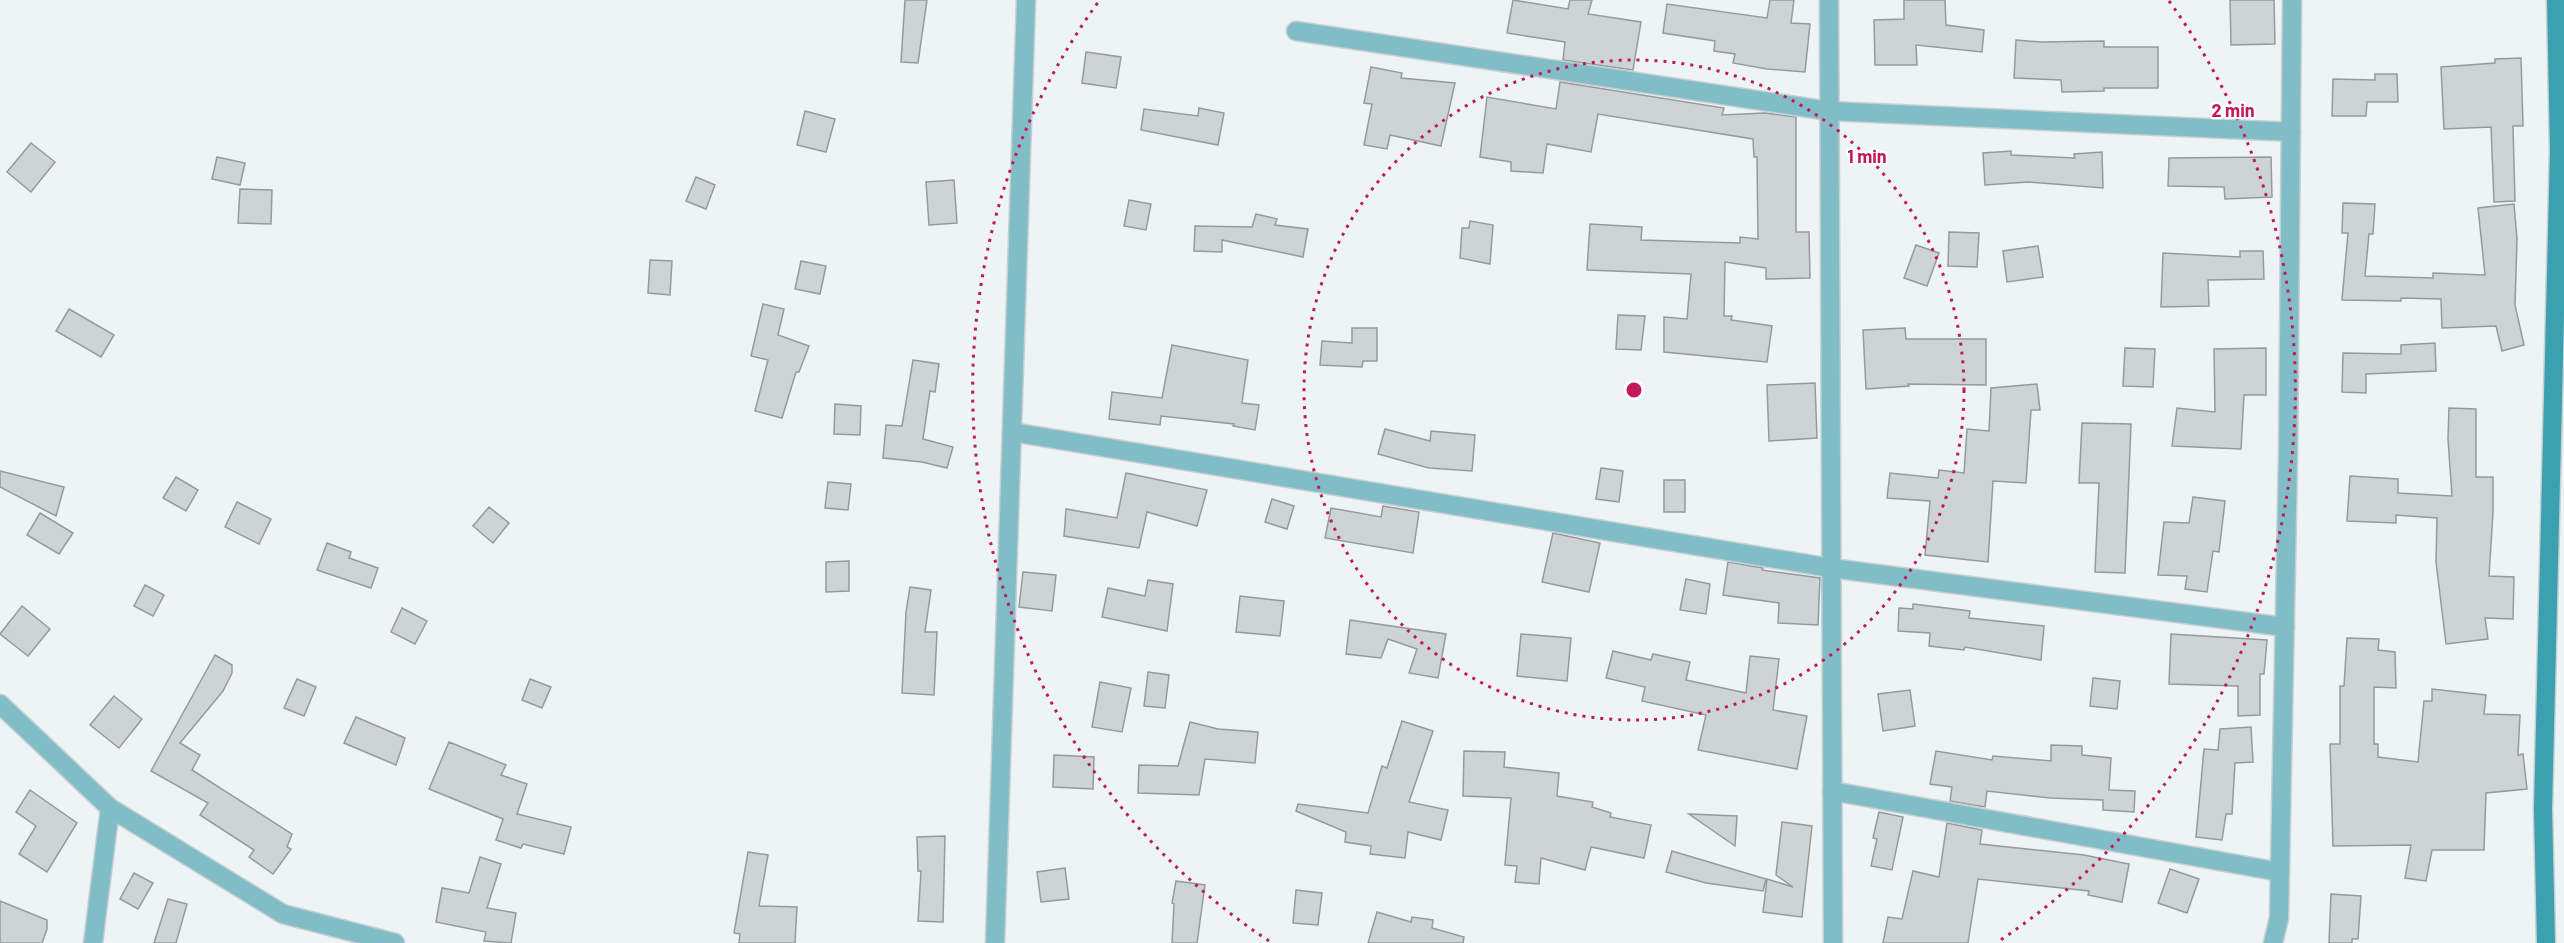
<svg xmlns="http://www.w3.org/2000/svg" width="2564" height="943" font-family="Barlow,sans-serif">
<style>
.building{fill:#cdd4d5;stroke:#949b9d;stroke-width:1.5}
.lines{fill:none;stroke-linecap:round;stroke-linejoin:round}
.street-casing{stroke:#c8cfd0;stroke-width:21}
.secondary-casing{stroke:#c8cfd0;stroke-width:21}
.street{stroke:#81bdc7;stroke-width:18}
.secondary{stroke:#3ba1b1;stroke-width:18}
.ring{fill:none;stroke:#c2185b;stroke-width:3;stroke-dasharray:3 6}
.centre{fill:#c2185b;stroke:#fff;stroke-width:3}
.ring-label{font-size:18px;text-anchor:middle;font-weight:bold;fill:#c2185b;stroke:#fff;stroke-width:4.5;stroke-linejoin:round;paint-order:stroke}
</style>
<rect width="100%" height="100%" fill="#ecf4f5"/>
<g class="building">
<path d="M905 0H927L918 63 901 62Z"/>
<path d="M1513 0 1568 9 1570 0H1592L1588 14 1641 22 1633 70 1563 60 1565 42 1507 33Z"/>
<path d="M1770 0H1794L1791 23 1810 24 1805 72 1767 69 1733 63 1735 54 1714 51 1715 41 1663 33 1667 4 1767 18Z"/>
<path d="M1904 0H1945L1946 25 1984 30 1982 52 1916 45 1917 65H1875L1874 20 1904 19Z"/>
<path d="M2230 0H2274L2275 44 2231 45Z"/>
<path d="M2016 40 2041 42 2104 41V47H2158V88H2104V91L2062 92 2061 80 2014 78Z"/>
<path d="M1086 52 1121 57 1116 88 1082 83Z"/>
<path d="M2521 58 2523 126H2513L2515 201 2494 202 2491 127 2444 129 2441 67 2495 63V59Z"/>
<path d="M1371 67 1402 73 1401 78 1455 83 1441 146 1390 135 1387 149 1364 145 1372 104 1364 103Z"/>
<path d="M2375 74H2397L2398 102H2367L2366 116H2332L2333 79 2375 80Z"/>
<path d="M1560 82 1724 108 1722 115 1765 113 1796 117V232H1809L1810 278 1766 279V268L1725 262 1724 316H1732L1731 320 1772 326 1767 362 1664 352V317L1687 319 1691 274 1587 270 1590 224 1642 227 1641 240 1740 243V237L1758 239 1757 157H1754L1753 139 1598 114 1591 152 1547 144 1543 173 1511 171V162L1480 157 1487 97 1556 109Z"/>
<path d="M1199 108 1224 113 1218 145 1141 130 1144 109 1198 116Z"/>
<path d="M805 111 835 119 826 152 797 145Z"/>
<path d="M31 143 55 162 31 192 7 172Z"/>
<path d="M2011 151V155L2075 158 2074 154 2102 152 2103 188 2028 182 1985 185 1983 153Z"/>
<path d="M217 157 245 163 240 185 212 179Z"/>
<path d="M2271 157 2272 197 2225 199 2224 187 2168 186 2169 158Z"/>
<path d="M696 177 715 185 706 209 686 201Z"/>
<path d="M954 180 957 223 929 225 926 182Z"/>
<path d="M240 189 272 190 271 224 238 223Z"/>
<path d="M1129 200 1151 204 1146 230 1124 226Z"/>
<path d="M2343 203 2375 204 2373 234H2369L2365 276 2433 278V273L2485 275 2478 208 2514 204 2517 239 2515 305 2524 345 2502 351 2496 326 2442 328 2441 299 2401 298V301L2342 300 2348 233H2342Z"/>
<path d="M1256 214 1277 219 1275 225 1308 229 1303 257 1222 240V252L1194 251 1195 226 1252 227Z"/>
<path d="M1470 221 1493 225 1490 264 1460 258 1462 228H1469Z"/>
<path d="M1949 232 1979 233 1977 267 1948 266Z"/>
<path d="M1916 245 1939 253 1927 286 1904 278Z"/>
<path d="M2038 246 2043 277 2007 282 2003 251Z"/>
<path d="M2240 251H2263L2264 279 2208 280 2209 306 2161 307 2163 253 2240 257Z"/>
<path d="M650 260 672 261 670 295 648 293Z"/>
<path d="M801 261 826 266 820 294 795 289Z"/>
<path d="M763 304 784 309 778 335 809 346 799 372H796L782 418 755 411 768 360 751 356Z"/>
<path d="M69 309 114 335 101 357 56 331Z"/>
<path d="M1618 315 1645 316 1641 350 1616 349Z"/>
<path d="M1352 328H1377V361H1363L1362 367 1320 365 1322 341 1352 343Z"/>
<path d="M1905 328 1906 339H1986V385L1908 384 1909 386 1866 389 1863 330Z"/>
<path d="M2435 343 2436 371 2366 374V393L2342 392 2343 353 2401 354V345Z"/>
<path d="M1172 345 1248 360 1242 403 1259 405 1255 430 1233 426 1234 424 1161 416 1160 425 1109 419 1112 392 1162 398Z"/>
<path d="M2125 348 2155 349 2153 387 2123 386Z"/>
<path d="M2266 348V395H2244L2241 449 2172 446 2177 408 2215 412 2214 349Z"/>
<path d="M913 360 939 364 935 392 930 391 923 439 953 447 947 468 922 462 883 458 886 425 902 426Z"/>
<path d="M1815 383 1817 438 1769 441 1767 385Z"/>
<path d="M2037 384 2040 410H2031L2026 483 1993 481 1988 562 1925 555 1930 501 1887 498 1890 473 1938 478 1939 470 1964 473 1967 429 1989 431 1991 388Z"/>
<path d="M835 404 861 406 860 435 834 434Z"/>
<path d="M2449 408 2476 409V477H2493V512L2489 576 2514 577 2513 619 2485 618 2488 639 2446 644 2436 562 2437 518 2396 515V523L2347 521 2350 476 2398 479V493L2452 496 2448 439Z"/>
<path d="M2082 423 2131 424 2125 573 2095 572 2099 483H2079Z"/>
<path d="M1385 429 1430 441 1431 431 1475 435 1472 471 1429 468 1378 454Z"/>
<path d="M1601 468 1623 471 1619 502 1596 499Z"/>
<path d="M0 471 64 487 56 516 0 487Z"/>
<path d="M1126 473 1207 490 1197 526 1147 512 1139 548 1064 536 1066 509 1117 518Z"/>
<path d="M176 477 198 490 186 511 163 498Z"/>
<rect x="1664" y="480" width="21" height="32"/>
<path d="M828 482 851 484 848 510 825 508Z"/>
<path d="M2193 497 2225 501 2219 552 2213 551 2207 592 2185 589 2187 576 2158 575 2164 522 2189 523Z"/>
<path d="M1272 499 1294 506 1287 529 1265 522Z"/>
<path d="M237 502 271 519 259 544 225 527Z"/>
<path d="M1383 506 1419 512 1413 553 1325 538 1331 508 1381 517Z"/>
<path d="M489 507 509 523 493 543 473 526Z"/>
<path d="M40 513 73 533 59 554 27 535Z"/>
<path d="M1553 533 1600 543 1589 592 1542 582Z"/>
<path d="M327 543 351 552 349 558 378 568 371 588 317 570Z"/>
<path d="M849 561V591L826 592V562Z"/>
<path d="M1728 562 1763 568 1762 570 1820 578 1818 625 1778 623 1779 603 1723 595Z"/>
<path d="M1023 572 1056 575 1052 611 1019 607Z"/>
<path d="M1686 579 1710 584 1706 614 1680 610Z"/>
<path d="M1148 580 1173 584 1167 631 1102 617 1108 588 1145 596Z"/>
<path d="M145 585 164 595 153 616 134 606Z"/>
<path d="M910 587 931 590 925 632H937L934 695 902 693 906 612Z"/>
<path d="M1240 596 1284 601 1280 636 1236 632Z"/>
<path d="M1913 604 1970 611 1969 618 2044 626 2041 660 1965 647 1964 650 1929 646 1930 633 1898 631 1899 608 1913 609Z"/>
<path d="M22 606 50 629 28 656 0 634Z"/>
<path d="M402 608 427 621 415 644 391 632Z"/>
<path d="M1350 620 1446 634 1438 678 1409 673 1417 649 1388 639 1381 658 1346 654Z"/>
<path d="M1521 634 1571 638 1567 681 1517 676Z"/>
<path d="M2171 634 2267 640 2264 674H2260V715L2238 716V686L2169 684Z"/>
<path d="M2347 638 2379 639 2378 650 2395 652 2396 688 2374 687V744H2378V757L2418 762 2424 701H2432V689L2486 695 2484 714 2520 715 2518 755 2523 754 2527 789 2486 793 2484 850H2432L2426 881 2405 878 2411 845 2333 846 2330 744H2340V686H2344Z"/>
<path d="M1613 651 1651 660 1653 654 1690 662 1686 680 1746 693 1750 656 1779 659 1773 710 1807 716 1797 769 1698 750 1706 715 1642 701 1645 687 1606 678Z"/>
<path d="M215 655 232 665V673L223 691 180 743 200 755 192 770 292 834 287 847 291 849 273 874 249 857 254 850 200 815 208 803 151 771Z"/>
<path d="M1148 672 1169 675 1165 708 1144 706Z"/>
<path d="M2093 678 2120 681 2117 709 2090 706Z"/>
<path d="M297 679 316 687 304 716 284 708Z"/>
<path d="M530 679 551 687 542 708 522 700Z"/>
<path d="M1100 682 1131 688 1122 732 1092 727Z"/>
<path d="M1910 690 1915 726 1883 731 1878 694Z"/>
<path d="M114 696 142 719 119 748 90 725Z"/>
<path d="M356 717 405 738 396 765 344 743Z"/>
<path d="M1402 721 1433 731 1409 802 1448 810 1441 840 1408 832 1405 858 1370 854 1371 846 1345 842 1346 832 1296 811 1298 804 1368 813 1382 766 1387 768Z"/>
<path d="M1190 722 1218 729 1258 732 1255 763 1205 759 1199 795 1138 793 1139 765 1178 766Z"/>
<path d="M2251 727 2253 762 2235 763 2232 814H2226L2222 840 2196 837 2204 749 2218 750 2220 729Z"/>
<path d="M449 742 506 765 501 775 527 784 517 814 571 827 564 854 523 844 521 848 496 840 503 819 429 789Z"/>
<path d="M2051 745 2082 746V755L2111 758 2109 790 2135 791 2134 812 2103 810V800L2050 798 1987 791 1985 807 1950 801 1952 787 1930 784 1936 751 1992 760 1993 756 2051 761Z"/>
<path d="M1464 751 1505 752 1504 767 1559 773 1557 796 1593 802 1592 807 1611 813 1610 817 1651 825 1644 858 1591 847 1585 870 1541 858 1539 884 1515 882 1517 866 1505 865 1511 798 1463 796Z"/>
<path d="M1054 755 1094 757 1093 789 1053 787Z"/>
<path d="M30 790 77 823 47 872 19 854 36 826 16 812Z"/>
<path d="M1879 812 1903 817 1892 870 1871 866 1877 839 1873 838Z"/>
<path d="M1689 814 1737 816 1735 846Z"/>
<path d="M1782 822 1812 826 1802 917 1763 912 1767 879 1793 887 1776 875Z"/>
<path d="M1947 823 1982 830 1980 844 2084 855 2129 864 2122 902 2088 895 2089 891 1978 879 1968 943H1883L1888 917 1902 919 1913 871 1939 877Z"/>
<path d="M945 836 943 922 918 921 921 871H918L917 837Z"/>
<path d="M1672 851 1766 879 1763 891 1706 883 1666 872Z"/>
<path d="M748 852 768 855 759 906 797 907 795 943H739L740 934 734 933Z"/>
<path d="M480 857 501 864 487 908 516 913 511 943 484 941 486 932 436 922 442 888 469 893Z"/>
<path d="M1065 868 1069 899 1041 902 1037 872Z"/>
<path d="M2170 869 2199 879 2187 913 2158 903Z"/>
<path d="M134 873 153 883 138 909 120 899Z"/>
<path d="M1176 881 1205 885 1197 943H1172L1174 904 1172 903Z"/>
<path d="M1296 890 1322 893 1318 925 1293 923Z"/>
<path d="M2331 894 2361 896 2358 939H2352V943H2329Z"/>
<path d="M168 899 187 904 176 943H154Z"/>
<path d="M0 901 47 920V929L42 943H0Z"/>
<path d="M1377 912 1411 922 1412 917 1433 920 1432 928 1464 937 1463 943H1368Z"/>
</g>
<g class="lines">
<g class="street-casing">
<g id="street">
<path d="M1829 0 1833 943"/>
<path d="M1296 31 1829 111 2291 132"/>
<path d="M1012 432 1831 568 2285 627"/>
<path d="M0 704 110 808 283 914 395 943"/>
<path d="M1832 791 2280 872"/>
<path d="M93 943 110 808"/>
<path d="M995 943 1026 0"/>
<path d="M2273 943 2279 918 2288 457 2292 0"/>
</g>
</g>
<g class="secondary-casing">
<path id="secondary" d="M2546 943 2543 809 2559 150 2556 0"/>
</g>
<use href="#street" class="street"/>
<use href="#secondary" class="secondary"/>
</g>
<g class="ring">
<circle cx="1634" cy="390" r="330"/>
<path d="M1269 941A661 661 0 0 1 1099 1M2169 1A661 661 0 0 1 1999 941"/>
</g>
<circle cx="1634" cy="390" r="9" class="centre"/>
<g class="ring-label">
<text x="2233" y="117">2 min</text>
<text x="1867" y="163">1 min</text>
</g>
</svg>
